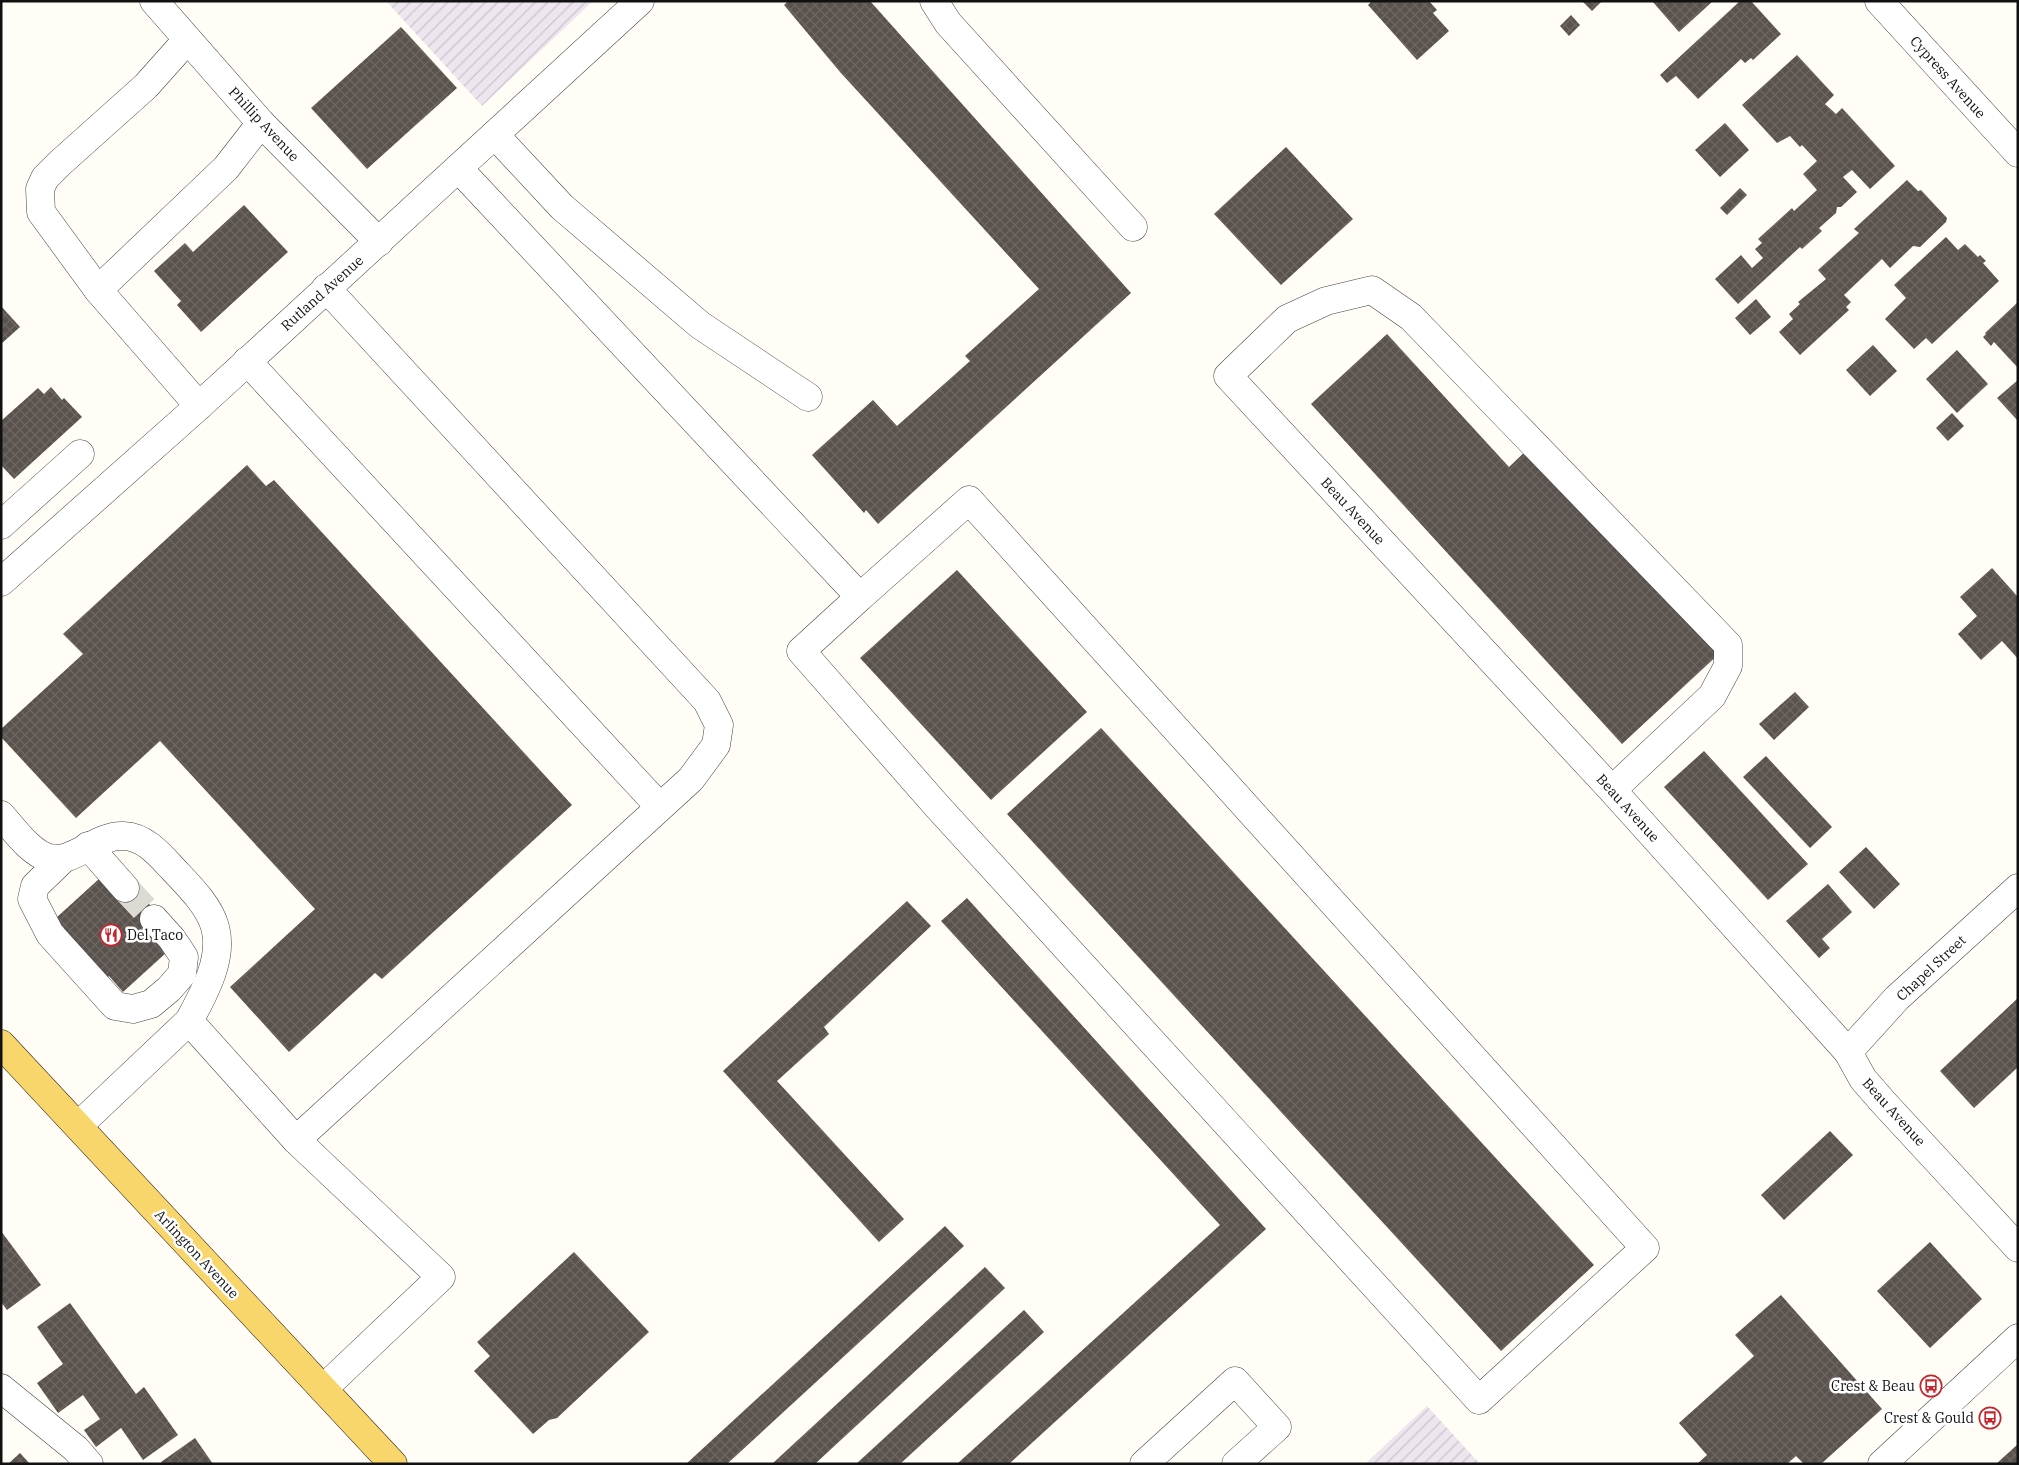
<svg xmlns="http://www.w3.org/2000/svg" width="2019" height="1465" font-family="'IBM Plex Serif',serif">
<style>
.industrial{fill:url(#industrial-furrows)}
.building{fill:url(#building-cross-hatch)}
.lines{fill:none;stroke-linecap:round;stroke-linejoin:round}
.minor-tunnel{stroke:#dbdad3;stroke-width:28;stroke-dasharray:28 14;stroke-linecap:butt}
.minor-casing{stroke:#444;stroke-width:29}
.major-casing{stroke:#222;stroke-width:29}
.minor{stroke:#fff;stroke-width:28}
.major{stroke:#f9d66b;stroke-width:28}
.labels{text-anchor:middle;dominant-baseline:central;stroke-width:5;stroke-linejoin:round;paint-order:stroke}
.street-label{font-size:14px;fill:#111;stroke:#fff}
.poi-label{font-size:14px;fill:#111;stroke:#fff;text-anchor:end}
</style>
<defs>
<pattern id="industrial-furrows" width="10" height="10" patternUnits="userSpaceOnUse" patternTransform="scale(1.25)"><rect width="10" height="10" fill="#eee6ef"/><path d="M-1 1l2-2M0 10L10 0M9 11l2-2" fill="none" stroke="#cbc4cc"/></pattern>
<pattern id="building-cross-hatch" width="8" height="8" patternUnits="userSpaceOnUse" patternTransform="scale(1.25)"><rect width="8" height="8" fill="#5a524d"/><path d="M0 0l8 8M0 8l8-8" fill="none" stroke="#6d6662"/></pattern>
</defs>
<rect width="100%" height="100%" fill="#fffdf5"/>
<g class="industrial">
<path d="M386 1H593L482 106Z"/>
<path d="M1427 1406 1480 1464H1365Z"/>
</g>
<g class="building">
<path d="M788 1H870L1131 293 878 524 866 510 864 513 812 455 873 400 897 426 970 361 965 356 1039 289 840 72 784 5Z"/>
<path d="M1372 1H1429L1437 10 1433 13 1449 31 1417 60 1368 5Z"/>
<path d="M1582 1H1602L1592 11Z"/>
<path d="M1652 1H1713L1679 32Z"/>
<path d="M1740 1H1751L1781 34 1753 60 1751 58 1745 63 1741 59 1698 99 1676 76 1667 83 1660 75Z"/>
<path d="M1571 15 1580 25 1569 36 1560 26Z"/>
<path d="M401 27 457 88 367 169 311 108Z"/>
<path d="M1797 55 1834 95 1825 104 1836 114 1842 108 1895 166 1870 189 1852 170 1843 177 1857 192 1841 207H1837L1836 213 1819 228 1822 231 1802 249 1800 247 1738 304 1715 279 1741 255 1752 268 1763 258 1755 249 1762 243 1758 239 1792 208 1794 211 1817 190 1803 174 1817 161 1802 145 1800 147 1790 136 1777 143 1742 105Z"/>
<path d="M1725 123 1749 150 1720 177 1695 150Z"/>
<path d="M1286 147 1353 219 1281 285 1214 214Z"/>
<path d="M1907 180 1918 191 1921 190 1947 218 1946 222 1920 247 1913 246 1890 268 1882 259 1844 295 1851 302 1846 307 1849 310 1800 355 1779 332 1793 319 1789 314 1800 304 1798 302 1826 279 1818 270 1859 233 1854 229Z"/>
<path d="M1740 188 1747 195 1727 215 1720 208Z"/>
<path d="M244 205 288 252 201 332 177 305 181 301 154 271 185 243 193 252Z"/>
<path d="M1946 237 1958 250 1965 244 1978 257 1980 255 1986 261 1983 263 1999 281 1932 344 1926 338 1914 349 1885 319 1906 298 1894 285Z"/>
<path d="M1756 299 1771 317 1750 335 1735 318Z"/>
<path d="M2018 302V368L1994 342 1991 346 1983 337 1986 334 1985 333Z"/>
<path d="M1 306 20 327 1 344Z"/>
<path d="M1387 334 1509 467 1533 444 1558 485 1641 575 1650 566 1722 651 1622 744 1311 404Z"/>
<path d="M1873 345 1897 371 1870 396 1846 370Z"/>
<path d="M1957 350 1988 384 1957 413 1926 379Z"/>
<path d="M2018 380V421L1997 398Z"/>
<path d="M51 387 62 400 64 398 82 417 14 479 1 465V421L38 388 44 394Z"/>
<path d="M1952 413 1964 426 1948 441 1936 428Z"/>
<path d="M247 465 266 486 274 480 572 805 382 979 375 973 289 1052 230 987 315 909 160 741 76 818 1 737V729L83 654 63 634Z"/>
<path d="M1992 568 2018 597V659L2002 641 1981 660 1958 634 1977 616 1960 597Z"/>
<path d="M957 570 1087 712 991 800 860 658Z"/>
<path d="M1795 692 1809 707 1774 740 1759 724Z"/>
<path d="M1101 728 1594 1265 1501 1351 1007 814Z"/>
<path d="M1704 751 1808 864 1768 900 1664 787Z"/>
<path d="M1766 756 1832 827 1810 848 1743 777Z"/>
<path d="M1866 847 1900 884 1874 909 1839 872Z"/>
<path d="M100 878 131 884 159 915 167 952 123 992 109 976 106 980 61 931 64 928 56 918Z"/>
<path d="M1828 884 1852 912 1822 939 1830 948 1819 958 1786 921Z"/>
<path d="M967 898 1266 1229 1009 1464H957L1220 1225 941 921Z"/>
<path d="M907 901 931 926 824 1027 829 1034 777 1081 904 1219 879 1242 723 1071Z"/>
<path d="M2018 998V1067L1974 1108 1940 1071Z"/>
<path d="M1830 1131 1853 1155 1784 1220 1761 1195Z"/>
<path d="M945 1226 964 1246 727 1464H686Z"/>
<path d="M1 1231 41 1285 7 1310 1 1302Z"/>
<path d="M1930 1242 1982 1299 1930 1348 1877 1291Z"/>
<path d="M574 1252 649 1332 557 1418 549 1420 533 1434 474 1371 490 1356 477 1342Z"/>
<path d="M985 1267 1005 1288 815 1464H772Z"/>
<path d="M1781 1295 1882 1409 1821 1464H1804L1796 1456 1787 1464H1697L1707 1455 1679 1423 1754 1356 1735 1335Z"/>
<path d="M70 1303 136 1394 144 1387 178 1435 143 1460 121 1428 96 1447 84 1430 100 1419 83 1395 58 1413 37 1383 63 1364 37 1327Z"/>
<path d="M1024 1310 1044 1332 900 1464H856Z"/>
<path d="M195 1438 213 1464H162L161 1462Z"/>
<path d="M2018 1444V1464H1996Z"/>
<path d="M20 1453 30 1464H8Z"/>
</g>
<g class="lines">
<path class="minor-tunnel" d="M125 888 154 919"/>
<g class="minor-casing">
<g id="minor">
<path d="M154 1 261 123 379 242"/>
<path d="M934 1 948 23 1133 227"/>
<path d="M1879 1 2018 153"/>
<path d="M495 135 562 207 700 325 808 397"/>
<path d="M458 168 860 597 801 651 937 806 1479 1400 1645 1248 969 500 860 597"/>
<path d="M98 290 41 212 40 189 45 178 60 163 146 86 187 40"/>
<path d="M247 361 659 806"/>
<path d="M199 406 98 290 226 168 261 123"/>
<path d="M1 525 80 454"/>
<path d="M1 582 199 406 640 1"/>
<path d="M1612 790 1712 696 1728 666V645L1411 317 1372 290 1326 301 1287 319 1228 376 1612 790 1848 1052 1863 1079 1883 1102 2018 1248"/>
<path d="M1 815C14 829 30 853 49 858 72 865 97 834 124 836 145 837 159 854 173 869 188 885 209 905 215 927 224 959 203 995 189 1021"/>
<path d="M88 846 125 888"/>
<path d="M63 859 35 886 32 899 50 934 115 1006 133 1009 151 1004 169 989 182 974 184 957 172 939 154 919"/>
<path d="M1848 1052 1897 998 2018 888"/>
<path d="M78 1126 189 1021 296 1140 691 779 716 745 719 725 707 701 326 288"/>
<path d="M296 1140 441 1277 323 1389"/>
<path d="M1 1388 76 1449 89 1464"/>
<path d="M1144 1464 1235 1381 1277 1427 1236 1464"/>
<path d="M1882 1464 2018 1338"/>
</g>
</g>
<g class="major-casing">
<path id="major" d="M1 1044 393 1464"/>
</g>
<use href="#minor" class="minor"/>
<use href="#major" class="major"/>
</g>
<defs>
<g id="restaurant-ring" transform="scale(1.125)"><circle r="9.5" fill="#fff" stroke="#c4262e" stroke-width="1.5"/><path d="M-5-6h1v4h1v-4h1v4h1v-4h1v5L-1.5 .5V6h-2V.5L-5-1ZM5-6V6H3V1.5H1.5Q1.5-4 5-6Z" fill="#c4262e"/></g>
<g id="bus-ring" transform="scale(1.125)"><circle r="9.5" fill="#fff" stroke="#c4262e" stroke-width="1.5"/><path d="M-5-6H5V4H4V6H2V4H-2V6H-4V4H-5ZM-3.5-4V0h7V-4ZM-3.5 1.2v1.5H-2V1.2ZM2 1.2v1.5H3.5V1.2Z" fill="#c4262e"/></g>
</defs>
<g fill-rule="evenodd">
<use href="#restaurant-ring" x="111" y="935"/>
<use href="#bus-ring" x="1931" y="1386"/>
<use href="#bus-ring" x="1990" y="1418"/>
</g>
<g class="labels">
<g class="street-label">
<text transform="translate(1948 77) rotate(48)">Cypress Avenue</text>
<text transform="translate(264 124) rotate(47)">Phillip Avenue</text>
<text transform="translate(322 293) rotate(-42)">Rutland Avenue</text>
<text transform="translate(1353 511) rotate(47)">Beau Avenue</text>
<text transform="translate(1628 808) rotate(48)">Beau Avenue</text>
<text transform="translate(1931 968) rotate(-43)">Chapel Street</text>
<text transform="translate(1894 1112) rotate(48)">Beau Avenue</text>
<text transform="translate(197 1254) rotate(47)">Arlington Avenue</text>
</g>
<g class="poi-label">
<text x="127" y="935" text-anchor="start">Del Taco</text>
<text x="1915" y="1386">Crest &amp; Beau</text>
<text x="1974" y="1418">Crest &amp; Gould</text>
</g>
</g>
<rect width="2019" height="1465" fill="none" stroke="#111111" stroke-width="5"/>
</svg>
